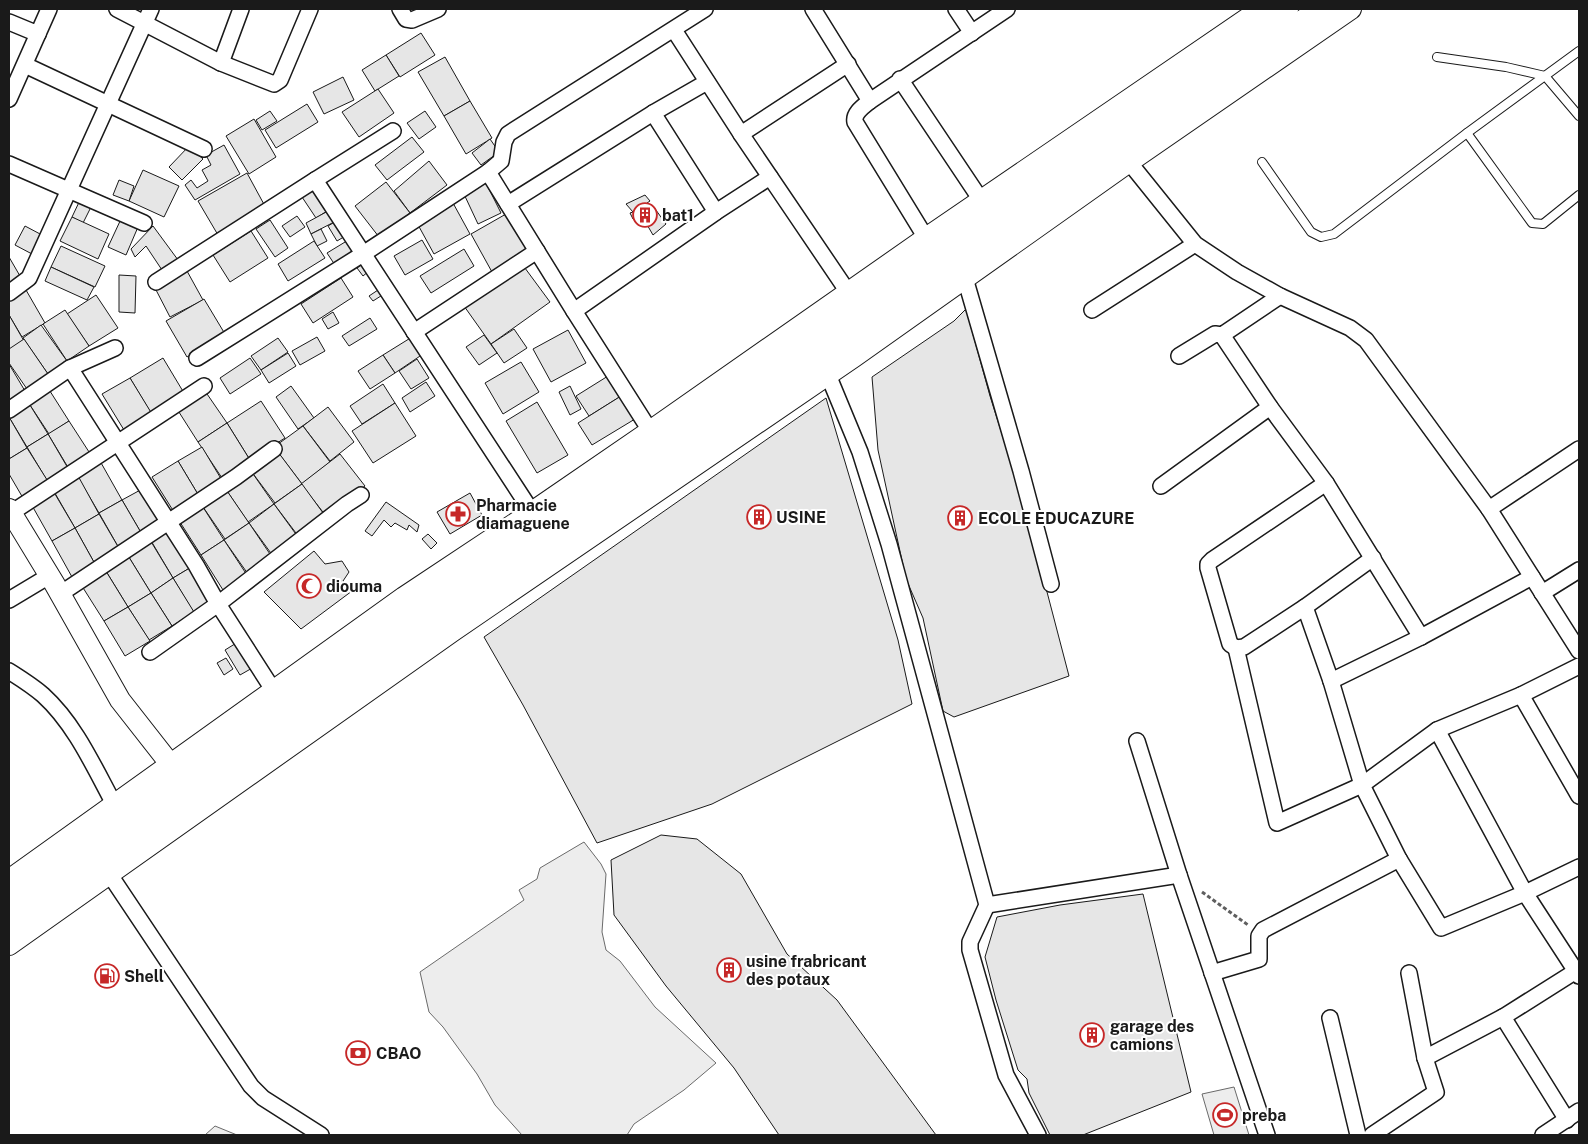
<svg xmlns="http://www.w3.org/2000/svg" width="1588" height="1144" viewBox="0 0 1588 1144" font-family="'Public Sans',sans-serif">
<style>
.green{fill:#ededed;stroke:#6a6a6a}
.building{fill:#e6e6e6;stroke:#1a1a1a}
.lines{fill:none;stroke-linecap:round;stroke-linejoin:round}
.service-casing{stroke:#1a1a1a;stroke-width:10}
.minor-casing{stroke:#1a1a1a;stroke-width:18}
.tertiary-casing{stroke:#1a1a1a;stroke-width:22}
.trunk-casing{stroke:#1a1a1a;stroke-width:29}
.path{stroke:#5f5f5f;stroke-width:3;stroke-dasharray:4 2.5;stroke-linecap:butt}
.service{stroke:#fff;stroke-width:8}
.minor{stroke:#fff;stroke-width:15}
.tertiary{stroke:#fff;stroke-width:20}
.trunk{stroke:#fff;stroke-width:26}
.labels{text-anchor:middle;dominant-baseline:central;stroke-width:4;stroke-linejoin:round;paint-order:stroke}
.poi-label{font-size:16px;font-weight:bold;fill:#1a1a1a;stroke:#fff;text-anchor:start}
</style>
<rect width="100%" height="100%" fill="#fff"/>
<g class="green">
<polygon points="584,842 601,864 606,874 602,932 606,950 620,961 655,1007 716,1063 684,1090 634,1124 627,1135 522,1135 495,1105 477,1074 443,1027 429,1012 420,972 524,900 519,890 537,879 540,868"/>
<polygon points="1234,1087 1249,1135 1214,1135 1202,1094"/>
<polygon points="215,1126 237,1135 205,1135"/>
</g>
<g class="building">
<polygon points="421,33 435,55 400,77 386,55"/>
<polygon points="386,55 399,76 375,91 362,70"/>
<polygon points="445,57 470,101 444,116 418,72"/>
<polygon points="343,77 354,100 324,114 313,92"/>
<polygon points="378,89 394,113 359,137 342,112"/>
<polygon points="470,101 492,138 466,154 444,116"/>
<polygon points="307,104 318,122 276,148 265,130"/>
<polygon points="270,111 277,121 262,130 256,120"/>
<polygon points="425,111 436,127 419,139 407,123"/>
<polygon points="254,119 276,157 249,174 226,136"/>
<polygon points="412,137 424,152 387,180 375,165"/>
<polygon points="490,139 499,152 481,165 472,153"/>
<polygon points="224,145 240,174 195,200 185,185 191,180 197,188 208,181 202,170 211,165 206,155"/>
<polygon points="189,146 203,159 182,180 169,167"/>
<polygon points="429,161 447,185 410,213 394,191"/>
<polygon points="143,170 179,186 164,217 129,201"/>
<polygon points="247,173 266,208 218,235 198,201"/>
<polygon points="119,180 134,186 129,201 113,195"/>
<polygon points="485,181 501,213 478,224 463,192"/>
<polygon points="386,182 410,213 379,237 355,206"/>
<polygon points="314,190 327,211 316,218 302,197"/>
<polygon points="645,195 650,201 647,203 649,207 653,206 666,224 653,235 642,216 633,219 630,213 633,212 626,204"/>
<polygon points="81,198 93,203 83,223 72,217"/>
<polygon points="453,203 470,234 434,254 417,223"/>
<polygon points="330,210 336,221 311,234 306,223"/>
<polygon points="506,214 528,252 492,272 471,234"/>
<polygon points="297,216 305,227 290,237 282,226"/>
<polygon points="72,217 109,234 98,259 60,241"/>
<polygon points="121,219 138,227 126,255 108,247"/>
<polygon points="270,220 288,248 275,257 256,229"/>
<polygon points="338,220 347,235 337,241 328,226"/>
<polygon points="25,226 42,235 32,254 15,245"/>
<polygon points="153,226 181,264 164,273 146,246 135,257 131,249"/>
<polygon points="321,229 327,241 317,246 311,234"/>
<polygon points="251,231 268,258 230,282 213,255"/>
<polygon points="350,239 357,251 335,265 327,253"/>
<polygon points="422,240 433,259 405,275 394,256"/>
<polygon points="314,241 325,258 288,281 278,264"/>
<polygon points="61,246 105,266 95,287 51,267"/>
<polygon points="464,249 474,266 431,293 420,276"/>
<polygon points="9,257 20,276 9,283"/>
<polygon points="363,263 369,271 363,276 357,268"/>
<polygon points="522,264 550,302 491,344 464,306"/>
<polygon points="51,267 94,287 87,300 45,281"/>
<polygon points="187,271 203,300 170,317 155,288"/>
<polygon points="119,275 136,276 135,313 119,312"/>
<polygon points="341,278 353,297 313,323 301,304"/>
<polygon points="381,288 384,294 373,301 369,296"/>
<polygon points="26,290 45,323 22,337 9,315 9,301"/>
<polygon points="96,295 118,328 89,346 67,314"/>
<polygon points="204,299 225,334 187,357 166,321"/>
<polygon points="966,309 990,396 1024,504 1069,676 954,717 943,711 923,618 906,579 878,450 872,377 954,321"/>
<polygon points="65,310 89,346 67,361 43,324"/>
<polygon points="333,312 339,323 328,329 322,319"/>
<polygon points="9,315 24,341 9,350"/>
<polygon points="370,318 377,329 349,346 342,336"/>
<polygon points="41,325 67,361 48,374 23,338"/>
<polygon points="514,329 527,348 504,363 491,344"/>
<polygon points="568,330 586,363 551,382 533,349"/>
<polygon points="484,335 497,353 479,365 466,347"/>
<polygon points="317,337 325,351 300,365 292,351"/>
<polygon points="412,337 423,354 395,373 383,355"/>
<polygon points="278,338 288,352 261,370 251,356"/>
<polygon points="24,339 48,374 27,389 9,363 9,349"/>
<polygon points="288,353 296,366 269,383 261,370"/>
<polygon points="383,355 395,373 370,389 358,371"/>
<polygon points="163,358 184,393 151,413 130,378"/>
<polygon points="250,358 261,374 230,394 220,378"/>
<polygon points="417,359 429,378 411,389 399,371"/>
<polygon points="521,362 539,392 503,414 485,383"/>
<polygon points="9,364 25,391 9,401"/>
<polygon points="608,376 621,396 589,416 576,396"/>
<polygon points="130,378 152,414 124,430 102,394"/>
<polygon points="426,382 435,396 410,412 402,398"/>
<polygon points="383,384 395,403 362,424 350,406"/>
<polygon points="291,386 314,418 298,429 276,397"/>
<polygon points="570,386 581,409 570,415 559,392"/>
<polygon points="48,388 69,421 49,434 28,402"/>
<polygon points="205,391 227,423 198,442 177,409"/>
<polygon points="621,396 635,419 592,445 578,423"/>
<polygon points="826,398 898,640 912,704 712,804 597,843 523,705 484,637"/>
<polygon points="261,401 285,438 250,460 227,423"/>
<polygon points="28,402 48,434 27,447 9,417 9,413"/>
<polygon points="537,402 568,455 537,473 506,421"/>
<polygon points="395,403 416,436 373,463 352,431"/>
<polygon points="328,407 354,442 330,461 303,426"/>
<polygon points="9,417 27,448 9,459"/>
<polygon points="69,421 91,455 69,469 48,434"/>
<polygon points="227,423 250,460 222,478 198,442"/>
<polygon points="303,426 330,462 302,484 274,447"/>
<polygon points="48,434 69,470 48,482 27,447"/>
<polygon points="202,447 223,482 199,496 178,461"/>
<polygon points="27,448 49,483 23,498 9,474 9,459"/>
<polygon points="278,452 302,484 275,503 251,471"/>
<polygon points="340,454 365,486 326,516 301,484"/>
<polygon points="100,461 122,500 99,513 76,474"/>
<polygon points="178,461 199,496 174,512 152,477"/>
<polygon points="251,471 274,504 248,522 225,488"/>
<polygon points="77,474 99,514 75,528 52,488"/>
<polygon points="302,484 326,517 299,537 274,504"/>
<polygon points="144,488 164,523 143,536 122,500"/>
<polygon points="225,488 249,523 225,539 201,504"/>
<polygon points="52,489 75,528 52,541 30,502"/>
<polygon points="470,493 482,515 450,534 437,512"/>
<polygon points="122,500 143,536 120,550 99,513"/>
<polygon points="386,502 419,525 417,532 409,525 407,530 395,523 391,527 384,520 372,536 365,531"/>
<polygon points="201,504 224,540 201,555 178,519"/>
<polygon points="274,504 298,537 273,556 249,523"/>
<polygon points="99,514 120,550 95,564 75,528"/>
<polygon points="249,523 272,557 248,574 224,540"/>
<polygon points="170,527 193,566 173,578 150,539"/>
<polygon points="75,528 95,564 72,577 52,541"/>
<polygon points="428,534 437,543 431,549 422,539"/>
<polygon points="150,540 173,578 151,593 127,554"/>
<polygon points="224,540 247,575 223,590 201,555"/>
<polygon points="314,551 325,564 342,561 349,572 343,581 352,591 301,629 264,592"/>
<polygon points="127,554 151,593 128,607 104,568"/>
<polygon points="193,566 214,601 194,613 173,578"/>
<polygon points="104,568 128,607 104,621 80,583"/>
<polygon points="173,578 194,612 172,626 151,593"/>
<polygon points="151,593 172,626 149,640 128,607"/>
<polygon points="128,607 150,641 125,656 104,621"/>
<polygon points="238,642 254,667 240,675 225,650"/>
<polygon points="226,658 233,669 224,675 217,663"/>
<polygon points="661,835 697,839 741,874 787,954 837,1000 936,1135 779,1135 734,1068 666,986 614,915 611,860"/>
<polygon points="1143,894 1191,1092 1083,1135 1050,1135 1029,1093 1027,1079 1018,1070 996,1000 985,957 997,917 1060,905"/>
</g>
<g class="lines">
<g class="service-casing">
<g id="service">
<polyline points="1437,57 1506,67 1545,76 1579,116"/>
<polyline points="1467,133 1532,223 1543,224 1579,195"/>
<polyline points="1262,162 1311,232 1321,237 1334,234 1467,133 1579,51"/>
</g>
</g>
<g class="minor-casing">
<g id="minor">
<polyline points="117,9 221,63 274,84 280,80 310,9"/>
<polyline points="400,9 406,19 412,20 438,9"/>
<polyline points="813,9 870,101"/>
<polyline points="956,9 972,33"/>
<polyline points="9,22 38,34"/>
<polyline points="674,30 741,134 848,292"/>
<polyline points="221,63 241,9"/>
<polyline points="25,65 204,149"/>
<polyline points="900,79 981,200"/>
<polyline points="9,99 49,9"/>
<polyline points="653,113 716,212"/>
<polyline points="741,134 848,64"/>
<polyline points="1129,162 1195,244 1237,272 1280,296 1350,328 1366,340 1489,509 1579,651"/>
<polyline points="9,164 144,223"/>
<polyline points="488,172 574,311 656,440"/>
<polyline points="315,180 393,131"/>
<polyline points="508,204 653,113 707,82"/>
<path d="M926,238L855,122C853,113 864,106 870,101L1007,9"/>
<polyline points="965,278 1021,471 1051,584"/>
<polyline points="156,282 315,180 532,512"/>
<polyline points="9,293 29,278 151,9"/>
<polyline points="1092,310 1195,244"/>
<polyline points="574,311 716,212 770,177"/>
<polyline points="414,332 537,251"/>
<polyline points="1222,335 1270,407 1326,483 1421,637"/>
<polyline points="1179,356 1215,334 1222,335 1280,296"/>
<polyline points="197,358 363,254 488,172 501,161 504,142 508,134 705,9"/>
<polyline points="824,365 860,452 889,544 987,905 970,942 970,950 1006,1075 1038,1135"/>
<polyline points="70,368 115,348"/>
<polyline points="9,410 70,368 196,565 218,604 279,699"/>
<polyline points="1326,483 1212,560 1208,564 1208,568 1230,644 1236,648 1244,647 1305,607 1373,558"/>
<polyline points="1161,486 1270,407"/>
<polyline points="1489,509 1579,449"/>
<polyline points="11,513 204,386"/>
<polyline points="1542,593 1579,570"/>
<polyline points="60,594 236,477 274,449"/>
<polyline points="9,600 49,576"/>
<polyline points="1305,607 1331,681 1362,785 1399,859 1441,928 1525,893 1579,867"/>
<polyline points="1236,648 1277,823 1362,785 1437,730 1521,695 1579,666"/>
<polyline points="150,652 218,604 347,504 361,495"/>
<path d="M9,671C20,678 33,686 43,695C75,724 94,767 114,804"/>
<polyline points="1331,681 1421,637 1532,577"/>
<polyline points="1521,695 1579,796"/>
<polyline points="1437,730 1525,893 1579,976"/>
<polyline points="1137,741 1179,875"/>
<polyline points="104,866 251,1086 263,1098 321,1135"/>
<polyline points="987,905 1179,875 1267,1135"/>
<polyline points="1212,973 1259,959 1259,936 1263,930 1399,859"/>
<polyline points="1503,1017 1567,1120"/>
<polyline points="1330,1018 1358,1135"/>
<polyline points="1425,1058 1503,1017 1576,971"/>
<polyline points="1372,1135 1436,1092 1425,1058 1409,973"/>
<polyline points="1543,1135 1579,1111"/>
</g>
</g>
<g class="tertiary-casing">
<g id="tertiary">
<polyline points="9,509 54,583 120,700 178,774"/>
<polyline points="9,880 404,597 532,512 650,431 926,238 1261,9"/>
<polyline points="9,945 453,631 854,357 1129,162 1351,9"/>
</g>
</g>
<g class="trunk-casing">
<g id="trunk">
<polyline points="9,898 178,775 964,234 1285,9"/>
<polyline points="9,925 444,618 1324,9"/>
</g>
</g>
<polyline class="path" points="1202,892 1248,925"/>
<use href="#service" class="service"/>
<use href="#minor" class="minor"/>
<use href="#tertiary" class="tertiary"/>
<use href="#trunk" class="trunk"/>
</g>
<defs>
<g id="building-ring" transform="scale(1.25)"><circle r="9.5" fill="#fff" stroke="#c62828" stroke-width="1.5"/><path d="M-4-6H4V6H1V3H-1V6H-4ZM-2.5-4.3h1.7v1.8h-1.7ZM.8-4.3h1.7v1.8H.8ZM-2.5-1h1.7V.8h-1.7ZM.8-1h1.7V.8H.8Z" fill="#c62828"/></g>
<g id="pharmacy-ring" transform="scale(1.25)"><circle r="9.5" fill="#fff" stroke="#c62828" stroke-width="1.5"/><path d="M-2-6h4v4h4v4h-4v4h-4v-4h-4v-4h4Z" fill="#c62828"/></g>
<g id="mosque-ring" transform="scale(1.25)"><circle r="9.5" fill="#fff" stroke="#c62828" stroke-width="1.5"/><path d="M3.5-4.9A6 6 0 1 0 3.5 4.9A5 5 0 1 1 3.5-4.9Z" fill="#c62828"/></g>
<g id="fuel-ring" transform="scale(1.25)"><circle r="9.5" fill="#fff" stroke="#c62828" stroke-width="1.5"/><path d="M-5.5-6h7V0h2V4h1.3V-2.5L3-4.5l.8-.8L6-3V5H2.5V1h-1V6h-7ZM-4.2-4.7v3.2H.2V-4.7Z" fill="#c62828"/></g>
<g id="bank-ring" transform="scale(1.25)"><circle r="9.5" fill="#fff" stroke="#c62828" stroke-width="1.5"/><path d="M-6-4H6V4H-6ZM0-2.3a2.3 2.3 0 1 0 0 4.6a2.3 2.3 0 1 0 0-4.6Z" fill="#c62828"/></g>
<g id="stadium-ring" transform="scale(1.25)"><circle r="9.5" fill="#fff" stroke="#c62828" stroke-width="1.5"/><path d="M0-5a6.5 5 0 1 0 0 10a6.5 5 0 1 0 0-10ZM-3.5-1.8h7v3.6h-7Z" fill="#c62828"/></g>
</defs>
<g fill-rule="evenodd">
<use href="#building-ring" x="645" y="215"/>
<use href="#pharmacy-ring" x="458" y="514"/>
<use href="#building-ring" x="759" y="517"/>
<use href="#building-ring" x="960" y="518"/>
<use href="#mosque-ring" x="309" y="586"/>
<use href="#building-ring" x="729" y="970"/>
<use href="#fuel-ring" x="107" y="976"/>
<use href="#building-ring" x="1092" y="1035"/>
<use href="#bank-ring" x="358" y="1053"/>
<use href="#stadium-ring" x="1225" y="1115"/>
</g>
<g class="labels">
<g class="poi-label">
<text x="662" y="215">bat1</text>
<text x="476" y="505">Pharmacie<tspan x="476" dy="18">diamaguene</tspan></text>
<text x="776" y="517">USINE</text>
<text x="978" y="518">ECOLE EDUCAZURE</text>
<text x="326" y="586">diouma</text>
<text x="746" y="961">usine frabricant<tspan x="746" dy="18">des potaux</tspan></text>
<text x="124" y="976">Shell</text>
<text x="1110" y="1026">garage des<tspan x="1110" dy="18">camions</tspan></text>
<text x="376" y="1053">CBAO</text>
<text x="1242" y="1115">preba</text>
</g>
</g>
<rect width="1588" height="1144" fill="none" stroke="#1a1a1a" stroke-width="20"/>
</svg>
